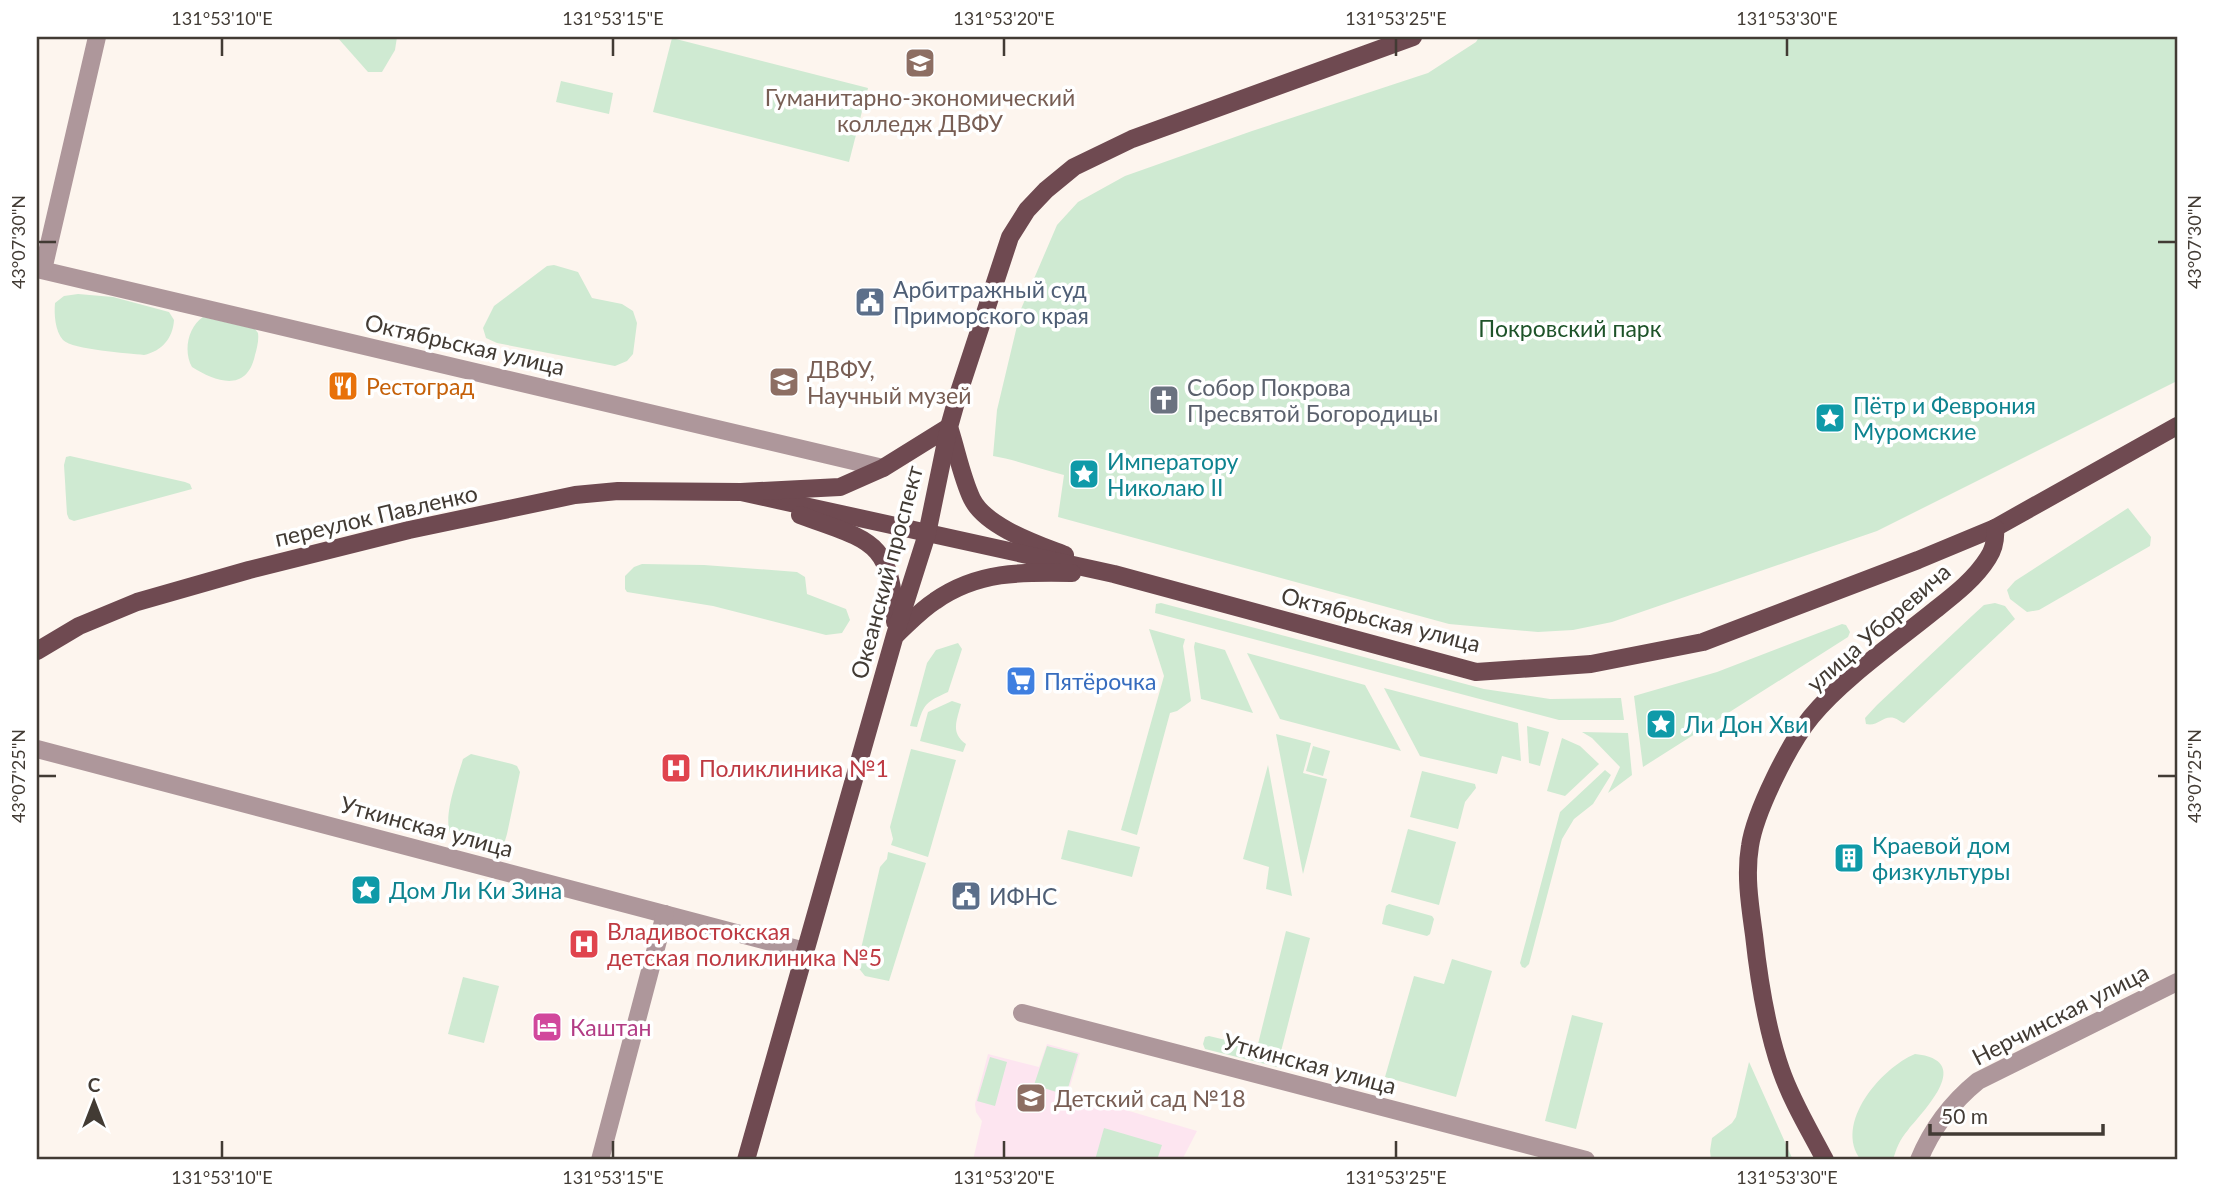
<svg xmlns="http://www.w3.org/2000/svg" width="2214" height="1197" viewBox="0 0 2214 1197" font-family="Lato,sans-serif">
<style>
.education{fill:#fde5f0}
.green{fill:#cfead2}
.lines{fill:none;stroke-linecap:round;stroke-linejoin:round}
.minor{stroke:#ae979b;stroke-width:18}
.major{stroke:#6f4a51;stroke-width:18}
.ticks{fill:none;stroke:#423b34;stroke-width:2.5}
.labels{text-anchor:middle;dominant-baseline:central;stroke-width:7;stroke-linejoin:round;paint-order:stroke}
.education-label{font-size:23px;fill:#785e54;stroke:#fff;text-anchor:start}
.service-label{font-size:23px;fill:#4e5e75;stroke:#fff;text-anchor:start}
.park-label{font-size:23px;fill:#1e5329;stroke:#fff}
.street-label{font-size:23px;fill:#423b34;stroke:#fff}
.food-label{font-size:23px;fill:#c56008;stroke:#fff;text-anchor:start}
.worship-label{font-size:23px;fill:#5b616d;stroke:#fff;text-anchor:start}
.culture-label{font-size:23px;fill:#0d838f;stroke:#fff;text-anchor:start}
.shop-label{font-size:23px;fill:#366cbe;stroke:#fff;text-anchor:start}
.health-label{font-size:23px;fill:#be3a42;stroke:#fff;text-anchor:start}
.hotel-label{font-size:23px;fill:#b23c85;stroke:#fff;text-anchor:start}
.neatline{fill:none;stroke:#423b34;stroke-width:2.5}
.ticks-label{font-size:18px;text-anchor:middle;fill:#423b34}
</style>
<rect width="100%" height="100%" fill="#fdf5ee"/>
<polygon class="education" points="1047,1044 1080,1053 1068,1093 1197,1131 1182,1160 973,1160 982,1121 976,1112 975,1104 988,1054 1039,1067"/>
<g class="green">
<polygon points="337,37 397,37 395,50 382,72 368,72"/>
<path d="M1479,37H2177V381L1877,531L1612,622L1573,630L1538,632L1449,624L1058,517L1064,475C1040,469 1017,460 993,456L997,410L1021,309L1057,225L1078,202L1125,176L1252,131L1428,73L1476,42Z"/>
<polygon points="672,38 868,88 849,162 653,112"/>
<polygon points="561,81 613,93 609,114 556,102"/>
<polygon points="554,265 578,272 592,298 622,304 633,311 637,323 633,354 627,361 615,366 497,343 486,338 483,328 494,306 547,266"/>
<path d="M78,294L113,297L169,312L174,320C173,338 162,351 144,355C128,353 73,350 63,340C55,331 54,314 55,303L64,296Z"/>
<path d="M203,317L255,329L258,333C259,340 257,348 255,355C247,393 216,382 192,367C183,351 188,327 203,317Z"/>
<polygon points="70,456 185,482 190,484 192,489 74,521 69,519 67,514 64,465 66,457"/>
<polygon points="2128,508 2151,537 2150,546 2039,610 2027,612 2010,599 2007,590 2015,581"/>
<polygon points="642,564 704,565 797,572 805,577 807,594 846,609 850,620 842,633 826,635 713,606 627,592 625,589 625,576 634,567"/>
<polygon points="1161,603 1484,689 1550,699 1621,698 1624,720 1559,720 1155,613 1156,604"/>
<path d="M1995,603L2005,606L2015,619L1904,723C1900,722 1898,719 1894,718C1883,715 1878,727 1866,724L1865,718L1877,705L1973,615L1984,605Z"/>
<polygon points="1842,624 1846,625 1850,632 1848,637 1643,767 1634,696 1717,672"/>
<polygon points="1149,629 1185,639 1183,646 1191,701 1177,711 1170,713 1137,835 1121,830 1164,676"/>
<polygon points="1195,642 1225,650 1253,713 1201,699 1194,647"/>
<path d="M958,643L962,649L948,692C926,702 924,703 917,727L910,726L927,663L936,650Z"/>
<polygon points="1247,653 1365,685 1401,751 1280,719"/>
<polygon points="1384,688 1518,723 1521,761 1502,756 1497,774 1420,756"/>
<path d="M952,701L961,704C957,720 950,733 966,744L963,752L920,741L928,712Z"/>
<polygon points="1527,726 1549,732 1540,766 1529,763"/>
<polygon points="1582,732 1628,733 1632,775 1608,793 1620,767 1592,738"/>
<polygon points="1276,734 1311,743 1303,773 1327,779 1303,874"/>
<polygon points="1562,738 1580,746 1599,764 1565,796 1547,791"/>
<polygon points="1313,746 1330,751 1323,776 1306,771"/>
<polygon points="911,749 956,760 928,857 891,845 893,839 890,827"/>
<path d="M471,754L512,764L517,766L520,772L507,834L504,844L499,850C486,848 465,848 455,840C438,827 458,777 463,759Z"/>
<polygon points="1268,765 1292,896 1266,889 1269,867 1243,859"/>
<polygon points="1605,770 1611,775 1593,804 1574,819 1562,839 1529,964 1525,968 1522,967 1520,963 1560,812"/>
<polygon points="1422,771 1475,784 1476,788 1465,802 1458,829 1410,817"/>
<polygon points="1408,829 1456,842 1439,905 1391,892"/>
<polygon points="1068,830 1140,847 1132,877 1061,859"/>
<polygon points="888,852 926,863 889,981 865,976 857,966 880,867 887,859"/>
<polygon points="1389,904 1432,916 1434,919 1430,934 1427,936 1382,924 1386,906"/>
<polygon points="1286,931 1310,938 1277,1067 1205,1049 1203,1044 1205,1037 1209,1036 1255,1047 1258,1044"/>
<polygon points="1452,959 1492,971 1456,1097 1385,1077 1414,976 1444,984"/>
<polygon points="463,977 499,986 484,1043 448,1034"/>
<polygon points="1572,1015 1603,1023 1576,1129 1545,1121"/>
<polygon points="1047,1046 1078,1054 1066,1095 1034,1085"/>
<path d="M1915,1054C1974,1060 1926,1108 1908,1130C1900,1139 1896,1149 1893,1160H1861C1833,1124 1881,1068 1915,1054Z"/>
<polygon points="990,1057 1007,1062 995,1106 977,1101"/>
<polygon points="1749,1062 1750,1064 1793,1160 1711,1160 1710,1151 1712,1138 1732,1123 1736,1117"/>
<polygon points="1104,1128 1162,1145 1157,1160 1095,1160"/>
</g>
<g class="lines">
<g class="minor">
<polyline points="37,269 883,468"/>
<polyline points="43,270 97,37"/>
<polyline points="37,749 805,951"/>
<polyline points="1022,1013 1586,1160"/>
<polyline points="600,1160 665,914"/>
<path d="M1919,1160C1932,1128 1951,1103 1978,1081L2177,982"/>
</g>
<g class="major">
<path d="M950,430C957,452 962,478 972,499C986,527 1037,544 1065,555"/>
<polyline points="741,492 1114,574 1476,672 1591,664 1703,642 1918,560 1995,528 2177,426"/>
<path d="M800,515C870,541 892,539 895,622"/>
<path d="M897,634C909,623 921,610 935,601C978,571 1021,572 1072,573"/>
<polyline points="37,651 79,626 137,602 249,570 409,530 575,495 618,491 741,492 840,487 883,468 949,427"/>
<polyline points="746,1160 895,635 927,534 949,427 958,395 1010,237 1027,210 1046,190 1074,167 1132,139 1413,37"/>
<path d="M1825,1160C1810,1131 1792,1102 1781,1070C1766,1027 1759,981 1754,935C1750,906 1745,875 1750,846C1755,812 1789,744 1811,717C1842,679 1897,641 1935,610C1954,595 1975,579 1988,558C1994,549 1996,539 1995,528"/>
</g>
</g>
<path class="ticks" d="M222,38V56M613,38V56M1004,38V56M1396,38V56M1787,38V56M38,242H56M2158,242H2176M38,776H56M2158,776H2176M222,1141V1158M613,1141V1158M1004,1141V1158M1396,1141V1158M1787,1141V1158"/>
<defs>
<g id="university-square" transform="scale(1.575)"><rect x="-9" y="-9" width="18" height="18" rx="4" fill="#8d6e63" stroke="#fff"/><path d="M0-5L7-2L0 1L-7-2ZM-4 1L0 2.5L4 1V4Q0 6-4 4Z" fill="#fff"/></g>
<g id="civic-square" transform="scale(1.575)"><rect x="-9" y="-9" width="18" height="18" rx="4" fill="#5c6f8a" stroke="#fff"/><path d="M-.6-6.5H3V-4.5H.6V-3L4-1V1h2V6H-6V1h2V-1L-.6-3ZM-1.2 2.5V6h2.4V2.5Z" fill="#fff"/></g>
<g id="restaurant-square" transform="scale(1.575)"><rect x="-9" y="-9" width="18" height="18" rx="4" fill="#e8710a" stroke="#fff"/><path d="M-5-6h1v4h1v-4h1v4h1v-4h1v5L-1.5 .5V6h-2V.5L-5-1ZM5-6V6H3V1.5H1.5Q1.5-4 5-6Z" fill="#fff"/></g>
<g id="church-square" transform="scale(1.575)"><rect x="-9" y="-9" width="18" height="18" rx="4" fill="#6b7280" stroke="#fff"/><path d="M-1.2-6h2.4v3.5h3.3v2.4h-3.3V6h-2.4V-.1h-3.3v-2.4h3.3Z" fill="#fff"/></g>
<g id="sight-square" transform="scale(1.575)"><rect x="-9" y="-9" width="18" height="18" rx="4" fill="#0f9aa8" stroke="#fff"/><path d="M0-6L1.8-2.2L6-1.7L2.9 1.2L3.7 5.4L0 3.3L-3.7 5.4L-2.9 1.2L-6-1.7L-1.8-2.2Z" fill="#fff"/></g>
<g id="supermarket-square" transform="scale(1.575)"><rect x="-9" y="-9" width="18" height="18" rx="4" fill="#3f7fe0" stroke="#fff"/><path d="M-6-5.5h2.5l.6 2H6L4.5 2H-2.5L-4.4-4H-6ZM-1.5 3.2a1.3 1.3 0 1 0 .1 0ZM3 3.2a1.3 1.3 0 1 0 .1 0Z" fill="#fff"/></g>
<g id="hospital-square" transform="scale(1.575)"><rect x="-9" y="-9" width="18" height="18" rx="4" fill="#e0444e" stroke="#fff"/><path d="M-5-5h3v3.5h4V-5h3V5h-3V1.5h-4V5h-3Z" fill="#fff"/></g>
<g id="building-square" transform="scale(1.575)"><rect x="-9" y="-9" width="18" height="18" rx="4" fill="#0f9aa8" stroke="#fff"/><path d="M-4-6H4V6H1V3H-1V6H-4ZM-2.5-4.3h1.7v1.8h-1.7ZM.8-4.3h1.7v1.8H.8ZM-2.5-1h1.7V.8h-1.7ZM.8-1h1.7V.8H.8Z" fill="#fff"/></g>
<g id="hotel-square" transform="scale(1.575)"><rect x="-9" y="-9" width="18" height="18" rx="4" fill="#d1479c" stroke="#fff"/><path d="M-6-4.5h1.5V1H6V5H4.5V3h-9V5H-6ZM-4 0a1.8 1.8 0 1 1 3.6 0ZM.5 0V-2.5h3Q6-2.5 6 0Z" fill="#fff"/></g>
<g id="school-square" transform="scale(1.575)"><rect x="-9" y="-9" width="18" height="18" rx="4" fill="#8d6e63" stroke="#fff"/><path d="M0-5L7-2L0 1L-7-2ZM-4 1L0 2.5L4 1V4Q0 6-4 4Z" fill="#fff"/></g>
</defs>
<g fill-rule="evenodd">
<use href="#university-square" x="920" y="63"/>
<use href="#civic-square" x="870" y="302"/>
<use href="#university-square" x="784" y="382"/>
<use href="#restaurant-square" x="343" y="386"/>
<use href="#church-square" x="1164" y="400"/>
<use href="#sight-square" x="1830" y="418"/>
<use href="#sight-square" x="1084" y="474"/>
<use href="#supermarket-square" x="1021" y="681"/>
<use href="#sight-square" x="1661" y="724"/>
<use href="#hospital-square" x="676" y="768"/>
<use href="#building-square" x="1849" y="858"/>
<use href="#sight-square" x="366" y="890"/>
<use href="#civic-square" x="966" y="896"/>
<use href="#hospital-square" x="584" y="944"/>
<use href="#hotel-square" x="547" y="1027"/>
<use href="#school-square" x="1031" y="1098"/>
</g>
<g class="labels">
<g class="education-label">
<text x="920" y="97" text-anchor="middle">Гуманитарно-экономический<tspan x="920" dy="26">колледж ДВФУ</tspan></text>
<text x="807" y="369">ДВФУ,<tspan x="807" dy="26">Научный музей</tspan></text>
<text x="1054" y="1098">Детский сад №18</text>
</g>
<g class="service-label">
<text x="893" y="289">Арбитражный суд<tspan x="893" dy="26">Приморского края</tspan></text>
<text x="989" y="896">ИФНС</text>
</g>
<g class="park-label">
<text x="1570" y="328">Покровский парк</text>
</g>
<g class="street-label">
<text transform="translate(465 344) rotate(13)">Октябрьская улица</text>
<text transform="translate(376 515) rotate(-13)">переулок Павленко</text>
<text transform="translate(886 572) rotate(-75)">Океанский проспект</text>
<text transform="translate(1381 619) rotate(14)">Октябрьская улица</text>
<text transform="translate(1878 627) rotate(-41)">улица Уборевича</text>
<text transform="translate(427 826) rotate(15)">Уткинская улица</text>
<text transform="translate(2060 1014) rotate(-27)">Нерчинская улица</text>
<text transform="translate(1310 1063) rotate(15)">Уткинская улица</text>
</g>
<g class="food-label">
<text x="366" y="386">Рестоград</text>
</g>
<g class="worship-label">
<text x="1187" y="387">Собор Покрова<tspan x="1187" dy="26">Пресвятой Богородицы</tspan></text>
</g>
<g class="culture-label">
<text x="1853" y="405">Пётр и Феврония<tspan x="1853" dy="26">Муромские</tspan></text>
<text x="1107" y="461">Императору<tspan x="1107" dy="26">Николаю II</tspan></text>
<text x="1684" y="724">Ли Дон Хви</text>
<text x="1872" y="845">Краевой дом<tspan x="1872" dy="26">физкультуры</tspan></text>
<text x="389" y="890">Дом Ли Ки Зина</text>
</g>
<g class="shop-label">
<text x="1044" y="681">Пятёрочка</text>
</g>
<g class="health-label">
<text x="699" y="768">Поликлиника №1</text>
<text x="607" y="931">Владивостокская<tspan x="607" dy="26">детская поликлиника №5</tspan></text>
</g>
<g class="hotel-label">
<text x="570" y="1027">Каштан</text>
</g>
</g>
<rect width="2214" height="1197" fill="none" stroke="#ffffff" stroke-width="77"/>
<g transform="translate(94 1102)" stroke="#ffffff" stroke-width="5" paint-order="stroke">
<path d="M0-5L12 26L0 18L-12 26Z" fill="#423b34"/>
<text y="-10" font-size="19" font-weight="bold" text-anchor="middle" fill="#423b34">С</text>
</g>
<path d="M1930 1124v10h173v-10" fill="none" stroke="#423b34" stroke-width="3.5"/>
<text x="1941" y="1124" font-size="21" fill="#423b34" stroke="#ffffff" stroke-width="5" paint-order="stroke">50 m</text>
<rect x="38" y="38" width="2138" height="1120" class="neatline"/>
<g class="ticks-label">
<text x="222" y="25">131°53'10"E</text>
<text x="613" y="25">131°53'15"E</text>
<text x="1004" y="25">131°53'20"E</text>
<text x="1396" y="25">131°53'25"E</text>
<text x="1787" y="25">131°53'30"E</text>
<text transform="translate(19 242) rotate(-90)" y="6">43°07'30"N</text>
<text transform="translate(2195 242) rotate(-90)" y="6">43°07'30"N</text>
<text transform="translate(19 776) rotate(-90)" y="6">43°07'25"N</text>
<text transform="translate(2195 776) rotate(-90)" y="6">43°07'25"N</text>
<text x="222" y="1184">131°53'10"E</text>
<text x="613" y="1184">131°53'15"E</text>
<text x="1004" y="1184">131°53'20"E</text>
<text x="1396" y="1184">131°53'25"E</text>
<text x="1787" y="1184">131°53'30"E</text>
</g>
</svg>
